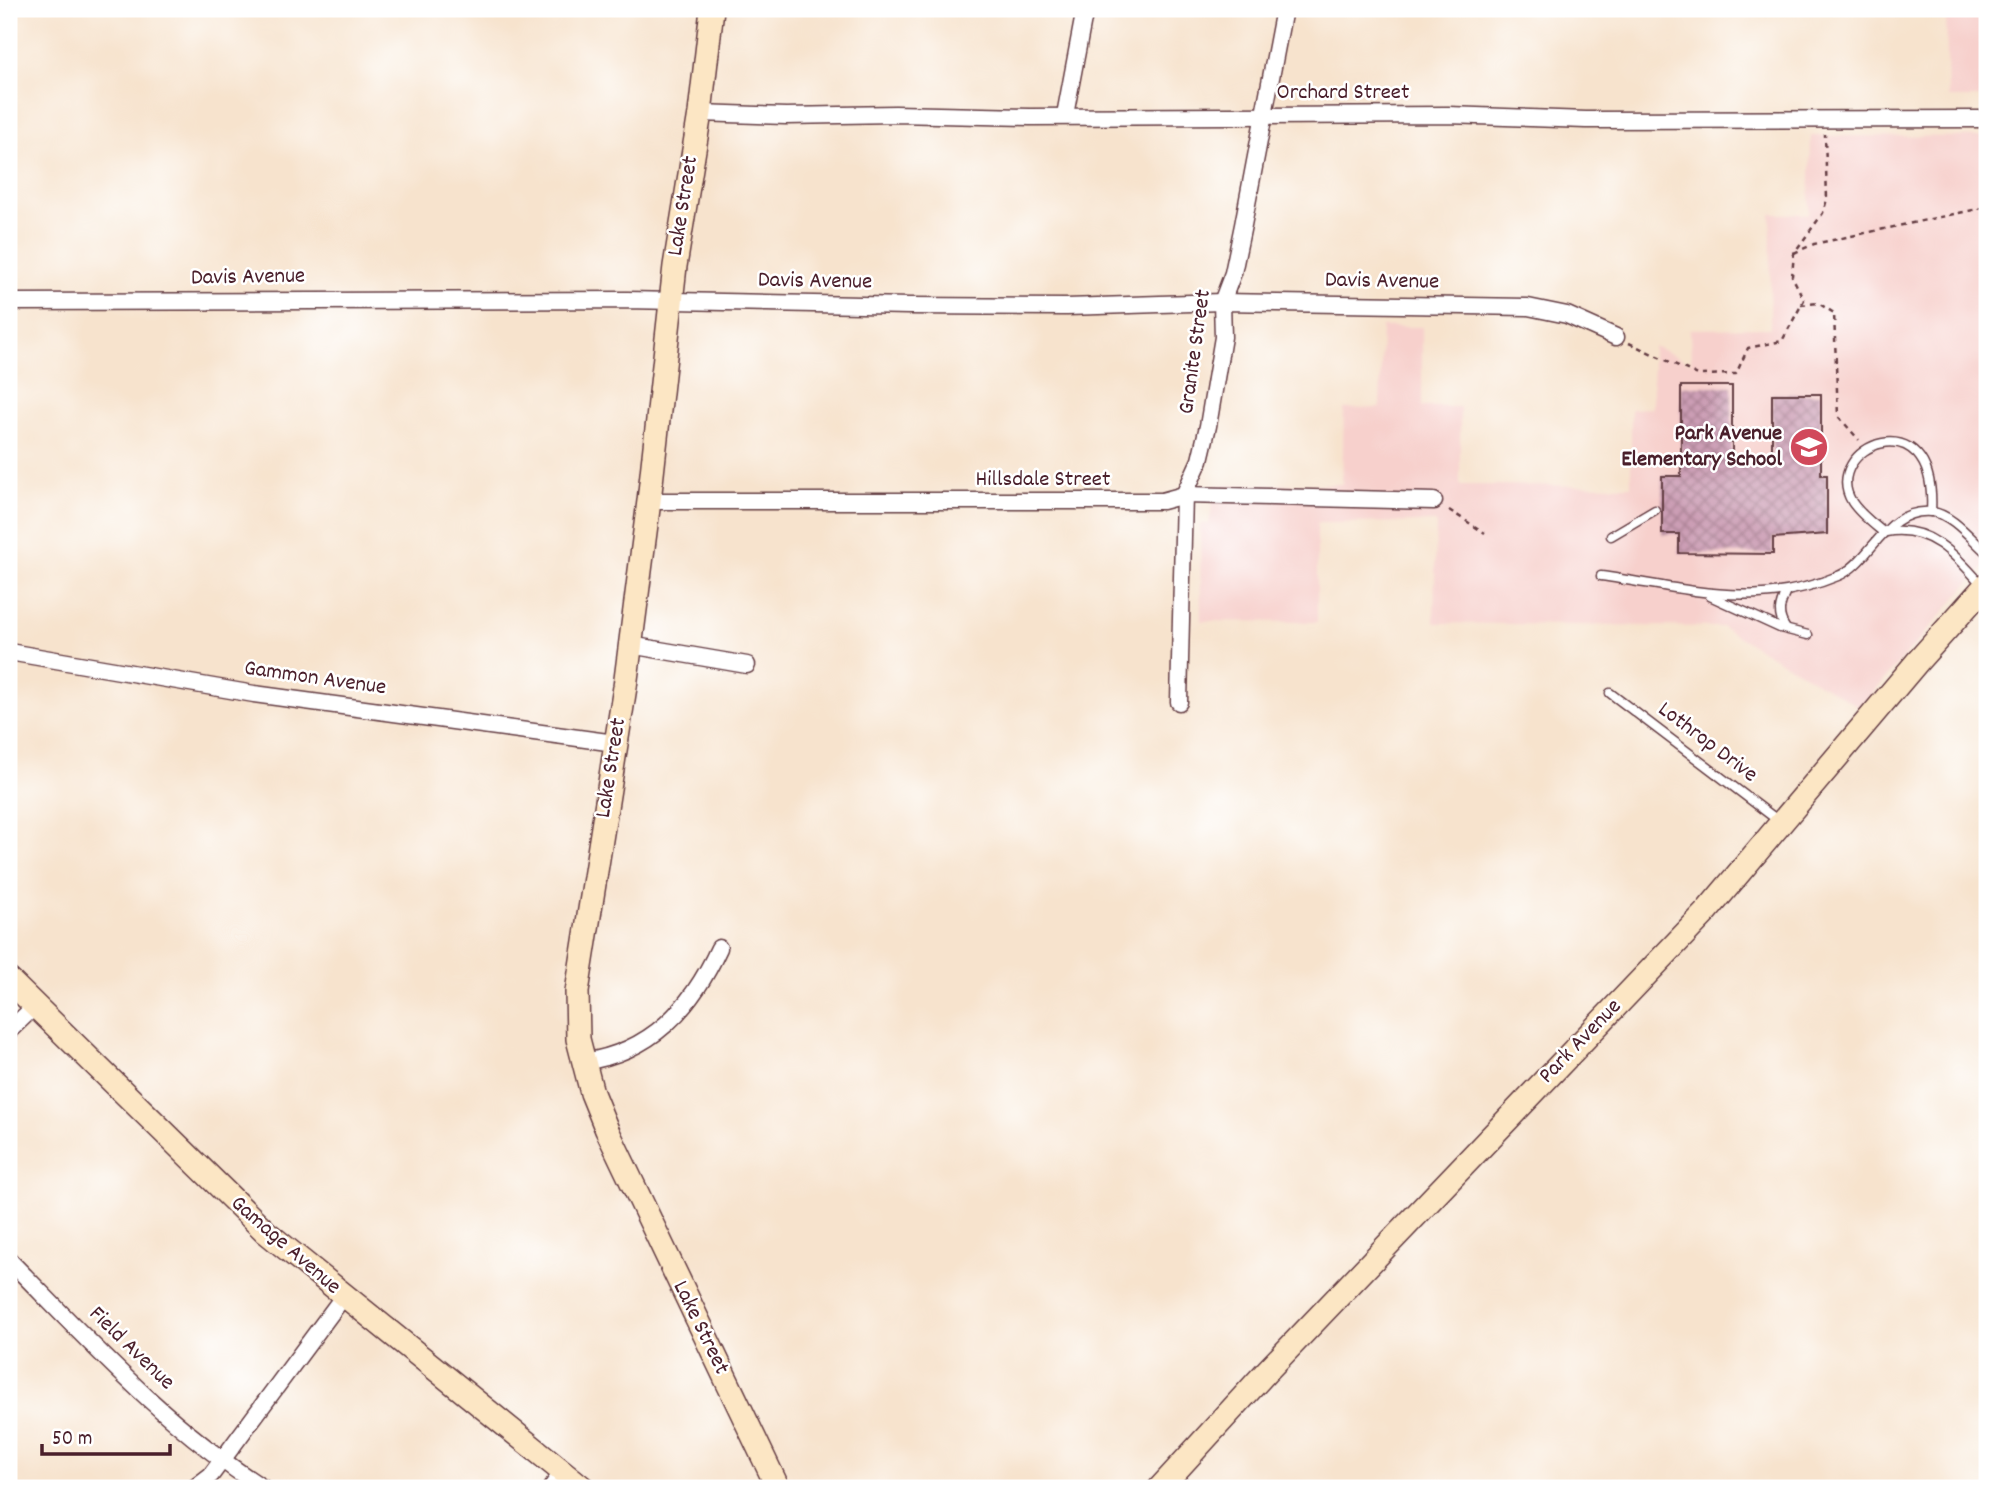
<svg xmlns="http://www.w3.org/2000/svg" width="1996" height="1497" viewBox="0 0 1996 1497" font-family="Dekko,sans-serif">
<style>
.built{fill:#f7d0cc}
.building{fill:url(#building-cross-hatch)}
.lines{fill:none;stroke-linecap:round;stroke-linejoin:round}
.lane-casing{stroke:#643c43;stroke-width:11}
.street-casing{stroke:#643c43;stroke-width:19}
.secondary-casing{stroke:#643c43;stroke-width:26}
.path{stroke:#643c43;stroke-width:2.5;stroke-dasharray:5 5;stroke-linecap:butt}
.lane{stroke:#fff;stroke-width:8}
.street{stroke:#fff;stroke-width:16}
.secondary{stroke:#fce6c4;stroke-width:23}
.labels{text-anchor:middle;dominant-baseline:central;stroke-width:5;stroke-linejoin:round;paint-order:stroke}
.street-label{font-size:23px;fill:#4a1f2b;stroke:#fff}
.poi-label{font-size:23px;font-weight:bold;fill:#4a1f2b;stroke:#fff;text-anchor:end}
</style>
<defs>
<pattern id="building-cross-hatch" width="8" height="8" patternUnits="userSpaceOnUse" patternTransform="scale(1.75)"><rect width="8" height="8" fill="#cc9eb5"/><path d="M0 0l8 8M0 8l8-8" fill="none" stroke="#a88093"/></pattern>
</defs>
<rect width="100%" height="100%" fill="#fff"/>
<filter id="ink" filterUnits="userSpaceOnUse"><feTurbulence type="fractalNoise" baseFrequency=".0143" numOctaves="2"/><feDisplacementMap in="SourceGraphic" scale="14" xChannelSelector="R" yChannelSelector="G"/><feConvolveMatrix kernelMatrix="1 2 1 2 8 2 1 2 1" color-interpolation-filters="sRGB"/></filter>
<filter id="wash" filterUnits="userSpaceOnUse"><feTurbulence type="fractalNoise" baseFrequency=".00686" numOctaves="4" result="noise"/><feDisplacementMap in="SourceGraphic" scale="28" xChannelSelector="R" yChannelSelector="G"/><feGaussianBlur stdDeviation="1.57" result="paint"/><feColorMatrix in="noise" values="0 0 0 0 0 0 0 0 0 0 0 0 0 0 0 0 0 1.4 0 .05"/><feComposite in="paint" operator="in"/></filter>
<g filter="url(#wash)">
<rect width="100%" height="100%" fill="#f7e3cd"/>
<g class="built">
<polygon points="1946,16 1987,16 1987,98 1948,98"/>
<polygon points="1811,136 1987,137 1987,563 1860,707 1722,627 1434,623 1436,522 1317,523 1317,622 1201,621 1200,524 1209,524 1216,485 1342,484 1344,409 1380,408 1382,327 1422,327 1422,407 1460,407 1460,485 1631,486 1631,409 1653,408 1653,346 1691,363 1690,329 1770,328 1771,214 1809,214"/>
</g>
<g id="blocks">
<polygon class="building" points="1681,386 1732,386 1732,459 1772,459 1772,394 1821,394 1821,475 1827,475 1827,534 1773,538 1773,554 1679,553 1679,534 1662,534 1662,476 1681,476"/>
</g>
</g>
<g filter="url(#ink)">
<use href="#blocks" fill-opacity="0" stroke="#643c43" stroke-width="2"/>
<g class="lines">
<g class="lane-casing">
<g id="lane">
<path d="M1883,532C1872,523 1860,514 1852,502C1819,448 1938,396 1931,512"/>
<path d="M1886,532C1928,524 1956,555 1982,585"/>
<polyline points="1611,536 1655,510"/>
<path d="M1601,576C1686,588 1754,611 1838,576C1871,563 1885,507 1932,512C1952,514 1972,540 1987,553"/>
<path d="M1786,592C1779,606 1777,615 1786,629"/>
<polyline points="1710,596 1780,628 1808,635"/>
<polyline points="1610,693 1780,822"/>
</g>
</g>
<g class="street-casing">
<g id="street">
<polyline points="700,113 786,116 895,114 1030,117 1448,115 1586,120 1987,119"/>
<polyline points="1065,115 1085,9"/>
<polyline points="9,302 627,300 909,306 1067,307 1222,302 1528,307 1567,315 1616,337"/>
<polyline points="649,501 1162,501 1184,495 1434,501"/>
<polyline points="630,645 747,665"/>
<polyline points="9,652 254,694 615,743"/>
<polyline points="1179,702 1184,495 1200,460 1208,426 1223,337 1222,302 1233,273 1243,225 1284,9"/>
<polyline points="9,1031 35,1006"/>
<path d="M583,1062C651,1052 691,1009 719,948"/>
<path d="M9,1260C89,1341 167,1427 263,1488"/>
<polyline points="194,1488 211,1475 343,1297"/>
<polyline points="551,1488 563,1472"/>
</g>
</g>
<g class="secondary-casing">
<g id="secondary">
<polyline points="712,9 700,113 675,266 649,501 625,687 577,992 578,1039 592,1093 607,1130 778,1488"/>
<polyline points="9,980 266,1232 583,1488"/>
<polyline points="1160,1488 1268,1370 1706,912 1918,661 1987,584"/>
</g>
</g>
<g class="path">
<polyline points="1794,253 1814,244 1987,207"/>
<polyline points="1801,305 1818,303 1834,313 1838,416 1859,440"/>
<polyline points="1629,343 1698,375 1736,374 1748,348 1782,341 1804,300 1792,276 1794,253 1823,213 1827,199 1825,134"/>
<polyline points="1449,510 1485,533"/>
</g>
<use href="#lane" class="lane"/>
<use href="#street" class="street"/>
<use href="#secondary" class="secondary"/>
</g>
</g>
<defs>
<g id="school-disc" transform="scale(2.0125)"><circle r="9.5" fill="#d1495b" stroke="#fff"/><path d="M0-5L7-2L0 1L-7-2ZM-4 1L0 2.5L4 1V4Q0 6-4 4Z" fill="#fff"/></g>
</defs>
<g fill-rule="evenodd">
<use href="#school-disc" x="1809" y="447"/>
</g>
<g class="labels">
<g class="street-label">
<text x="1343" y="93">Orchard Street</text>
<text transform="translate(684 206) rotate(-81)">Lake Street</text>
<text transform="translate(248 278) rotate(-1)">Davis Avenue</text>
<text transform="translate(815 282) rotate(1)">Davis Avenue</text>
<text transform="translate(1382 282) rotate(1)">Davis Avenue</text>
<text transform="translate(1196 352) rotate(-82)">Granite Street</text>
<text x="1043" y="480">Hillsdale Street</text>
<text transform="translate(315 679) rotate(8)">Gammon Avenue</text>
<text transform="translate(1707 743) rotate(37)">Lothrop Drive</text>
<text transform="translate(612 768) rotate(-81)">Lake Street</text>
<text transform="translate(1581 1042) rotate(-46)">Park Avenue</text>
<text transform="translate(285 1246) rotate(41)">Gamage Avenue</text>
<text transform="translate(700 1328) rotate(64)">Lake Street</text>
<text transform="translate(131 1349) rotate(44)">Field Avenue</text>
</g>
<g class="poi-label">
<text x="1782" y="434">Park Avenue<tspan x="1782" dy="26">Elementary School</tspan></text>
</g>
</g>
<rect width="1996" height="1497" fill="none" stroke="#fff" stroke-width="35"/>
<path d="M42 1444v10h128v-10" fill="none" stroke="#4a1f2b" stroke-width="3.5"/>
<text x="52" y="1444" font-size="21" fill="#4a1f2b" stroke="#ffffff" stroke-width="5" paint-order="stroke">50 m</text>
</svg>
